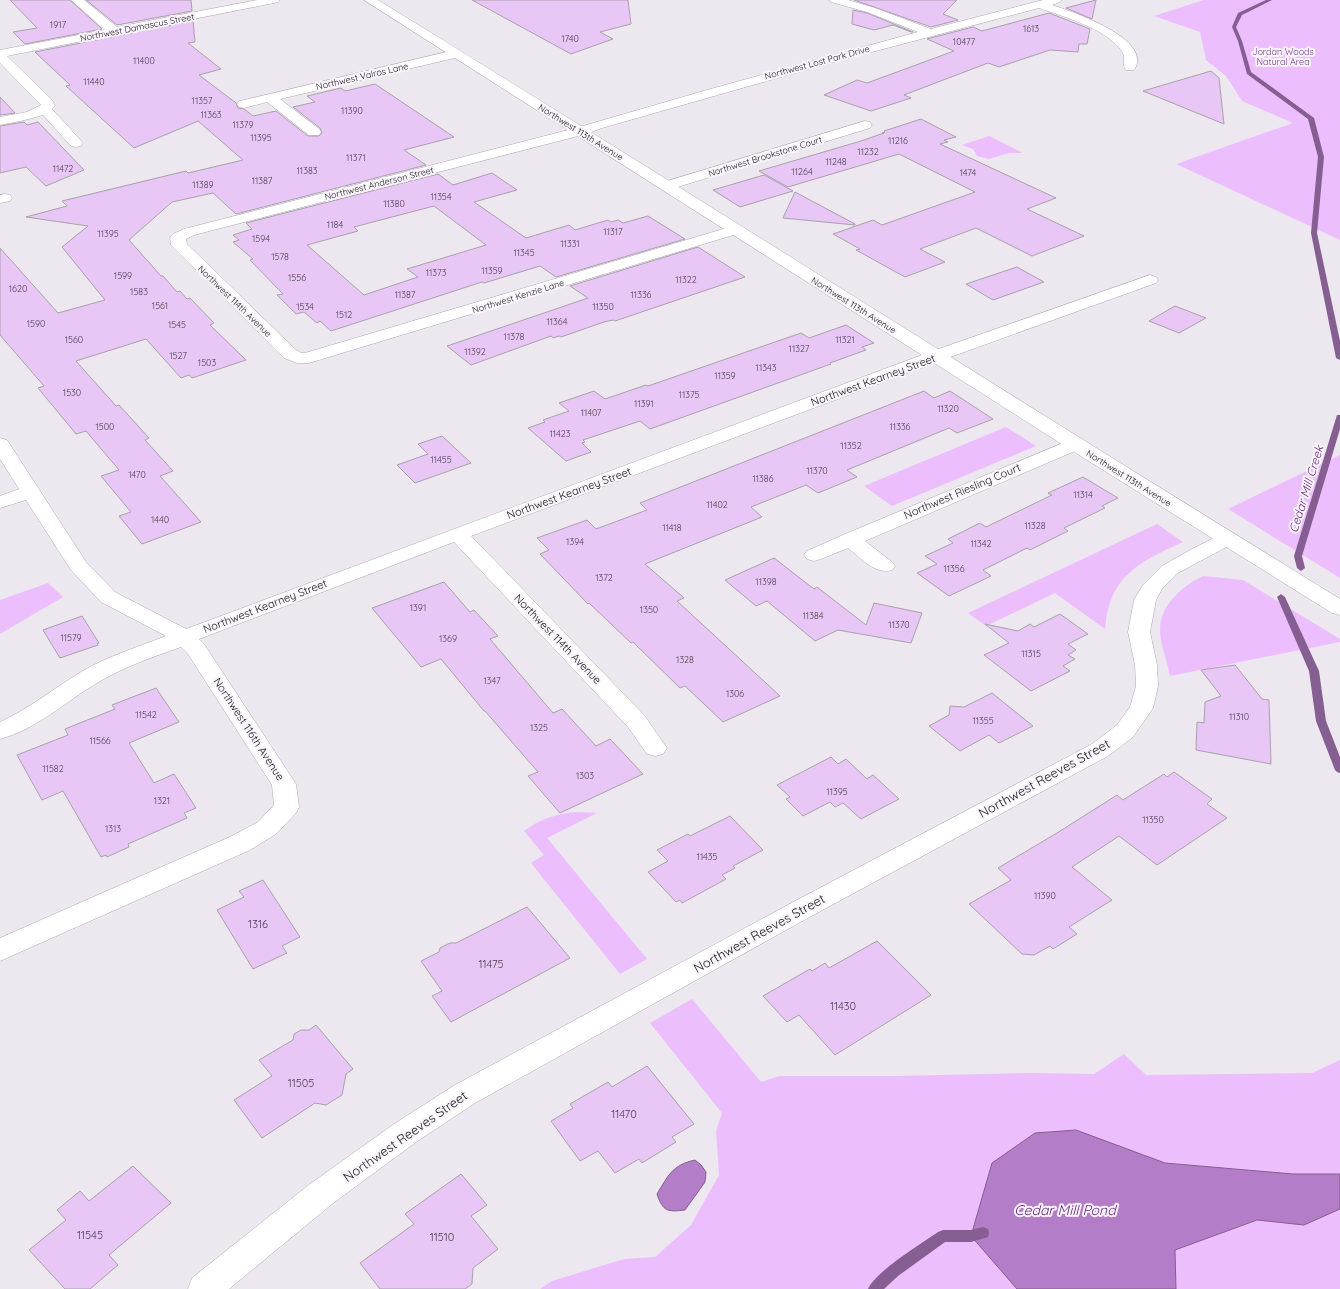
<svg xmlns="http://www.w3.org/2000/svg" width="1340" height="1289" viewBox="0 0 1340 1289" font-family="Quicksand,sans-serif">
<style>
.green{fill:#ecbefd}
.water{fill:#b47dc7;stroke:#855e92}
.lines{fill:none;stroke-linecap:round;stroke-linejoin:round}
.stream{fill:#855e92;fill-rule:evenodd}
.building{fill:#e8c6f5;stroke:#a8a2aa;fill-rule:evenodd}
.minor-casing{stroke:#b0aab2;stroke-width:1}
.tertiary-casing{stroke:#b0aab2;stroke-width:1}
.minor{fill:#fff;fill-rule:evenodd}
.tertiary{fill:#fff;fill-rule:evenodd}
.labels{text-anchor:middle;dominant-baseline:central;stroke-width:4;stroke-linejoin:round;paint-order:stroke}
.number-label{font-size:9px;fill:#4b414f}
.far-street-label{font-size:9px;fill:#171518;stroke:#faf4fc}
.far-park-label{font-size:9px;fill:#78358e;stroke:#faf4fc}
.street-label{font-size:11px;fill:#171518;stroke:#faf4fc}
.near-number-label{font-size:11px;fill:#4b414f}
.water-label{font-size:12px;font-style:italic;fill:#631f78;stroke:#faf4fc}
.near-street-label{font-size:13px;fill:#171518;stroke:#faf4fc}
.near-water-label{font-size:14px;font-style:italic;fill:#631f78;stroke:#faf4fc}
</style>
<rect width="100%" height="100%" fill="#ede7ef"/>
<g class="green">
<polygon points="1204,0 1340,0 1340,240 1176,164 1293,123 1242,101 1226,76 1206,60 1200,32 1154,16"/>
<polygon points="989,136 1023,153 1009,153 989,159 977,156 973,149 962,145"/>
<polygon points="1006,427 1036,446 892,506 864,486"/>
<polygon points="1340,455 1340,578 1228,509"/>
<path d="M1157,524L1183,542C1139,562 1109,576 1105,629L1055,593L986,626L968,613Z"/>
<path d="M1203,576L1243,580L1340,639V642L1170,676C1168,664 1163,652 1161,640C1155,609 1178,589 1203,576Z"/>
<polygon points="48,583 63,597 0,634 0,600"/>
<path d="M578,812L597,813L547,838L647,959L620,974L531,863L544,855L524,831C540,819 558,813 578,812Z"/>
<polygon points="692,999 761,1082 779,1076 896,1076 1033,1073 1094,1074 1124,1054 1146,1075 1312,1073 1340,1060 1340,1289 540,1289 552,1281 624,1259 655,1257 691,1225 719,1175 716,1131 722,1113 650,1023"/>
</g>
<g class="water">
<polygon points="1076,1130 1165,1163 1293,1174 1340,1174 1340,1209 1304,1225 1257,1220 1175,1250 1176,1289 1017,1289 971,1236 992,1163 1035,1133"/>
<path d="M695,1160L701,1165L706,1172L705,1182L685,1210C668,1212 663,1212 657,1194C668,1176 672,1165 695,1160Z"/>
</g>
<g class="lines">
<g class="stream">
<polygon points="1266,0 1272,0 1242,15 1236,27 1242,41 1251,72 1314,118 1324,157 1317,233 1340,341 1340,360 1336,358 1311,233 1318,157 1308,119 1247,74 1238,41 1232,27 1238,13"/>
<polygon points="1337,415 1340,415 1340,429 1302,556 1305,568 1301,571 1297,568 1294,556"/>
<polygon points="1281,594 1285,597 1319,671 1326,721 1340,757 1340,773 1337,772 1335,770 1316,721 1309,671 1277,597"/>
<path d="M983,1227L988,1229L989,1233L988,1237L971,1242H945L898,1276L884,1289H868C876,1271 921,1244 938,1232L943,1230H971Z"/>
</g>
</g>
<g class="building">
<polygon points="10,0 70,0 102,29 25,44 13,32 37,28"/>
<polygon points="86,0 191,0 192,11 117,25"/>
<polygon points="472,0 628,0 631,24 600,32 613,39 571,54"/>
<polygon points="854,0 957,0 943,14 958,20 931,27"/>
<polygon points="1096,0 1092,19 1066,8"/>
<polygon points="853,10 867,13 913,32 911,32 893,25 874,30 852,24"/>
<polygon points="1049,13 1090,29 1087,44 1079,44 1078,52 1050,50 999,67 988,63 904,95 911,98 871,111 824,95 857,80 867,83 954,51 927,39 973,27 982,31"/>
<polygon points="193,21 195,42 188,43 221,69 199,75 236,103 238,108 244,109 253,116 276,111 308,136 319,136 322,133 320,128 293,107 315,102 307,96 341,88 345,91 375,84 454,137 404,150 426,165 236,214 213,193 172,202 129,240 161,276 163,276 177,292 180,291 187,299 190,298 214,323 210,325 246,360 192,378 189,375 181,378 146,339 76,361 116,406 119,405 149,438 145,440 173,471 160,476 201,522 142,544 119,516 131,512 101,476 119,470 86,431 76,434 38,388 44,386 0,335 0,248 58,313 105,300 62,247 88,226 26,217 67,206 62,201 186,171 188,173 243,160 198,121 134,148 66,86 70,85 35,52"/>
<polygon points="1211,71 1219,78 1224,124 1143,91"/>
<polygon points="0,97 15,113 0,115"/>
<polygon points="921,119 956,137 944,140 948,142 940,144 1056,198 1027,209 1084,236 1032,256 976,228 920,249 945,262 905,277 856,250 860,249 833,234 873,220 882,225 975,192 899,154 788,187 759,171 861,141 884,133 882,133 885,132 884,131"/>
<polygon points="24,122 27,125 38,122 84,170 46,186 26,167 0,173 0,126"/>
<path d="M492,173L517,190L474,202L526,238L569,225L575,230L608,220L611,222L618,220L623,223L648,216L685,239L556,277L540,266L484,283L482,282L331,331L320,321L317,323L304,312L296,314L277,295L283,294L250,260L253,259L233,242L239,240L233,235L252,229L246,223L438,174L453,185ZM434,206L486,245L407,269L418,277L364,295L307,245L358,231L354,227Z"/>
<polygon points="764,175 793,191 740,207 713,190"/>
<polygon points="795,192 855,224 855,225 783,218"/>
<polygon points="698,247 745,277 615,321 613,320 604,322 561,337 559,336 553,338 551,336 471,365 447,346 588,298 570,286"/>
<polygon points="1017,267 1044,282 993,300 966,284"/>
<polygon points="1175,306 1206,318 1179,333 1149,321"/>
<polygon points="846,325 874,343 862,347 866,350 830,363 831,364 650,429 640,421 583,440 585,442 582,443 591,452 566,461 528,428 545,422 543,420 569,411 559,403 594,391 605,399 646,385 648,386 801,333 809,338"/>
<polygon points="924,391 934,398 950,391 993,419 957,433 949,428 847,470 857,477 818,493 806,485 751,507 762,517 645,564 684,598 677,601 780,696 723,722 685,686 680,688 633,642 631,643 589,603 588,604 540,554 549,550 537,538 587,520 596,529 647,510 640,503"/>
<polygon points="442,436 471,463 415,483 397,465 428,454 418,444"/>
<polygon points="1083,477 1118,498 1102,506 1105,508 1064,528 1068,531 1030,550 1027,548 983,570 991,576 949,596 917,573 937,564 925,556 953,543 948,539 980,523 986,527 1052,495 1048,493"/>
<polygon points="774,558 814,589 817,587 866,625 874,603 922,613 911,643 838,630 815,641 767,601 756,606 725,580"/>
<polygon points="444,582 470,612 474,610 498,636 490,639 553,713 562,709 596,746 610,739 643,774 560,813 528,776 538,772 485,711 484,711 441,659 421,667 372,608"/>
<polygon points="1060,614 1088,634 1068,644 1076,650 1068,655 1075,659 1063,666 1070,671 1031,691 984,655 1009,643 985,624 1018,631 1030,624 1034,627"/>
<polygon points="82,616 99,643 97,644 98,645 60,658 43,630"/>
<polygon points="1235,665 1262,699 1269,700 1271,764 1196,750 1197,722 1204,723 1205,702 1221,696 1201,670"/>
<polygon points="156,688 179,722 129,743 154,783 174,774 196,808 184,813 187,818 128,844 129,847 107,857 106,855 101,857 63,791 42,800 17,755 68,735 65,729 115,709 112,705"/>
<polygon points="992,693 1033,726 999,743 989,735 960,751 929,726 949,715 950,706 964,707"/>
<polygon points="831,757 838,764 846,759 867,779 873,775 899,799 861,819 843,803 835,807 830,802 803,816 786,799 790,797 777,785"/>
<polygon points="1174,772 1212,799 1207,804 1227,818 1157,865 1119,836 1072,867 1112,900 1069,927 1077,934 1053,949 1050,946 1034,955 1022,954 969,904 1011,880 998,868 1057,833 1117,795 1123,800 1164,774 1167,777"/>
<polygon points="730,816 763,850 733,866 735,868 722,875 726,879 682,903 680,900 676,902 648,872 668,861 657,850 688,834 690,836"/>
<polygon points="263,880 300,937 282,946 287,953 253,969 217,910 244,897 239,891"/>
<polygon points="527,907 570,958 451,1022 432,996 442,991 421,961 439,952 440,948 450,943 456,943"/>
<polygon points="877,941 931,995 835,1055 799,1015 787,1022 763,996 810,969 812,971 825,963 829,968"/>
<polygon points="316,1025 353,1069 346,1074 342,1095 326,1105 315,1103 262,1138 234,1100 272,1076 259,1060 293,1040 294,1034 301,1030 309,1030"/>
<polygon points="647,1066 694,1124 672,1137 676,1142 642,1163 639,1159 615,1173 598,1151 580,1161 551,1121 573,1108 570,1104 608,1082 612,1087"/>
<polygon points="133,1166 171,1203 109,1255 118,1265 90,1289 65,1289 29,1250 66,1220 57,1210 80,1191 89,1201"/>
<polygon points="461,1174 487,1205 471,1216 498,1249 473,1268 472,1284 465,1289 380,1289 360,1263 414,1224 405,1214"/>
</g>
<g class="lines">
<g class="minor-casing">
<g id="minor">
<polygon points="71,0 84,0 117,27 257,0 280,0 278,2 274,3 7,56 52,100 55,106 52,109 83,143 81,146 76,147 71,146 43,115 25,120 0,125 0,117 27,112 41,105 0,63 0,50 105,30"/>
<path d="M829,0H848L875,8L931,29L1043,0H1062L1060,2L1052,5C1070,11 1155,39 1134,70H1126C1121,63 1127,57 1121,50C1105,28 1064,17 1039,8L830,63L602,128L586,134L194,235L186,239L187,244L296,350L301,353H305L730,227L735,225L740,227L743,230L740,233L309,363H297L284,358L171,245L170,237L173,234L184,229L576,128L707,90L918,32L867,12L831,2Z"/>
<polygon points="455,50 459,51 461,54 459,57 280,99 319,129 321,132 319,135 309,135 267,102 244,108 239,107 237,104 239,101 244,100"/>
<polygon points="865,121 870,122 872,125 870,128 671,189 666,190 661,189 659,186 661,183"/>
<polygon points="5,194 10,195 12,198 10,201 0,203 0,195"/>
<path d="M1150,275L1156,277L1158,280L1156,283L942,360L471,536L644,715L667,748L663,754L655,756L647,754L628,727L454,542L199,639L204,644L296,784L299,807L296,813L276,834L250,850L0,961V938L232,836L258,822L274,805L272,785L188,654L181,647C153,657 123,667 97,683C65,702 37,729 0,739V722C29,709 54,688 81,672C108,656 138,647 166,636L101,602L71,570L26,500L0,508V496L19,489L0,459V438L7,440L86,562L115,592L186,629L930,352Z"/>
<path d="M1075,438L1082,440L1084,444L1082,448L865,541L892,562L895,566L892,570C875,575 861,558 848,548L821,559L814,561L807,559L804,555L807,551L843,535Z"/>
<polygon points="1227,533 1234,535 1237,539 1234,543 1176,574 1162,589 1156,600 1150,632 1157,665 1158,686 1153,708 1133,737 1108,756 815,914 475,1103 416,1142 332,1204 229,1289 188,1289 192,1278 310,1184 394,1124 455,1085 797,900 1092,744 1117,725 1130,707 1136,686 1135,665 1128,632 1134,600 1143,585 1162,566 1192,549 1220,535"/>
</g>
</g>
<g class="tertiary-casing">
<path id="tertiary" d="M364,0H378C699,198 1018,401 1340,599V615L1332,613L1068,448Z"/>
</g>
<use href="#minor" class="minor"/>
<use href="#tertiary" class="tertiary"/>
</g>
<g class="labels">
<g class="number-label">
<text x="58" y="24">1917</text>
<text x="1031" y="28">1613</text>
<text x="570" y="38">1740</text>
<text x="964" y="41">10477</text>
<text x="144" y="60">11400</text>
<text x="94" y="81">11440</text>
<text x="202" y="100">11357</text>
<text x="352" y="110">11390</text>
<text x="211" y="114">11363</text>
<text x="243" y="124">11379</text>
<text x="261" y="137">11395</text>
<text x="898" y="140">11216</text>
<text x="868" y="151">11232</text>
<text x="356" y="157">11371</text>
<text x="836" y="161">11248</text>
<text x="63" y="168">11472</text>
<text x="307" y="170">11383</text>
<text x="802" y="171">11264</text>
<text x="968" y="172">1474</text>
<text x="262" y="180">11387</text>
<text x="203" y="184">11389</text>
<text x="441" y="196">11354</text>
<text x="394" y="203">11380</text>
<text x="335" y="224">1184</text>
<text x="613" y="231">11317</text>
<text x="108" y="233">11395</text>
<text x="261" y="238">1594</text>
<text x="570" y="243">11331</text>
<text x="524" y="252">11345</text>
<text x="280" y="256">1578</text>
<text x="492" y="270">11359</text>
<text x="436" y="272">11373</text>
<text x="123" y="275">1599</text>
<text x="297" y="277">1556</text>
<text x="686" y="279">11322</text>
<text x="18" y="288">1620</text>
<text x="139" y="291">1583</text>
<text x="405" y="294">11387</text>
<text x="641" y="294">11336</text>
<text x="160" y="305">1561</text>
<text x="305" y="306">1534</text>
<text x="603" y="306">11350</text>
<text x="344" y="314">1512</text>
<text x="557" y="321">11364</text>
<text x="36" y="323">1590</text>
<text x="177" y="324">1545</text>
<text x="514" y="336">11378</text>
<text x="74" y="339">1560</text>
<text x="845" y="339">11321</text>
<text x="799" y="348">11327</text>
<text x="475" y="351">11392</text>
<text x="178" y="355">1527</text>
<text x="207" y="362">1503</text>
<text x="766" y="367">11343</text>
<text x="725" y="375">11359</text>
<text x="72" y="392">1530</text>
<text x="689" y="394">11375</text>
<text x="644" y="403">11391</text>
<text x="948" y="408">11320</text>
<text x="591" y="412">11407</text>
<text x="105" y="426">1500</text>
<text x="900" y="426">11336</text>
<text x="560" y="433">11423</text>
<text x="851" y="445">11352</text>
<text x="441" y="459">11455</text>
<text x="817" y="470">11370</text>
<text x="137" y="474">1470</text>
<text x="763" y="478">11386</text>
<text x="1083" y="494">11314</text>
<text x="717" y="504">11402</text>
<text x="160" y="519">1440</text>
<text x="1035" y="525">11328</text>
<text x="672" y="527">11418</text>
<text x="575" y="541">1394</text>
<text x="981" y="543">11342</text>
<text x="954" y="568">11356</text>
<text x="604" y="577">1372</text>
<text x="766" y="581">11398</text>
<text x="418" y="607">1391</text>
<text x="649" y="609">1350</text>
<text x="813" y="615">11384</text>
<text x="899" y="624">11370</text>
<text x="71" y="637">11579</text>
<text x="448" y="638">1369</text>
<text x="1031" y="653">11315</text>
<text x="685" y="659">1328</text>
<text x="492" y="680">1347</text>
<text x="735" y="693">1306</text>
<text x="146" y="714">11542</text>
<text x="1239" y="716">11310</text>
<text x="983" y="720">11355</text>
<text x="539" y="727">1325</text>
<text x="100" y="740">11566</text>
<text x="53" y="768">11582</text>
<text x="585" y="775">1303</text>
<text x="837" y="791">11395</text>
<text x="162" y="800">1321</text>
<text x="1153" y="819">11350</text>
<text x="113" y="828">1313</text>
<text x="707" y="856">11435</text>
<text x="1045" y="895">11390</text>
</g>
<g class="far-street-label">
<text transform="translate(137 27) rotate(-11)">Northwest Damascus Street</text>
<text transform="translate(817 62) rotate(-15)">Northwest Lost Park Drive</text>
<text transform="translate(362 76) rotate(-13)">Northwest Valros Lane</text>
<text transform="translate(581 132) rotate(32)">Northwest 113th Avenue</text>
<text transform="translate(765 156) rotate(-17)">Northwest Brookstone Court</text>
<text transform="translate(379 183) rotate(-14)">Northwest Anderson Street</text>
<text transform="translate(518 296) rotate(-17)">Northwest Kenzie Lane</text>
<text transform="translate(235 301) rotate(44)">Northwest 114th Avenue</text>
<text transform="translate(854 305) rotate(32)">Northwest 113th Avenue</text>
<text transform="translate(1129 478) rotate(32)">Northwest 113th Avenue</text>
</g>
<g class="far-park-label">
<text x="1283" y="51">Jordan Woods<tspan x="1283" dy="10">Natural Area</tspan></text>
</g>
<g class="street-label">
<text transform="translate(873 380) rotate(-20)">Northwest Kearney Street</text>
<text transform="translate(962 491) rotate(-23)">Northwest Riesling Court</text>
<text transform="translate(569 493) rotate(-20)">Northwest Kearney Street</text>
<text transform="translate(265 606) rotate(-21)">Northwest Kearney Street</text>
<text transform="translate(558 639) rotate(46)">Northwest 114th Avenue</text>
<text transform="translate(249 729) rotate(57)">Northwest 116th Avenue</text>
</g>
<g class="near-number-label">
<text x="258" y="924">1316</text>
<text x="491" y="964">11475</text>
<text x="843" y="1006">11430</text>
<text x="301" y="1083">11505</text>
<text x="624" y="1114">11470</text>
<text x="90" y="1235">11545</text>
<text x="442" y="1237">11510</text>
</g>
<g class="water-label">
<text transform="translate(1306 489) rotate(-73)">Cedar Mill Creek</text>
</g>
<g class="near-street-label">
<text transform="translate(1044 778) rotate(-29)">Northwest Reeves Street</text>
<text transform="translate(759 933) rotate(-29)">Northwest Reeves Street</text>
<text transform="translate(405 1136) rotate(-35)">Northwest Reeves Street</text>
</g>
<g class="near-water-label">
<text x="1065" y="1210">Cedar Mill Pond</text>
</g>
</g>
</svg>
